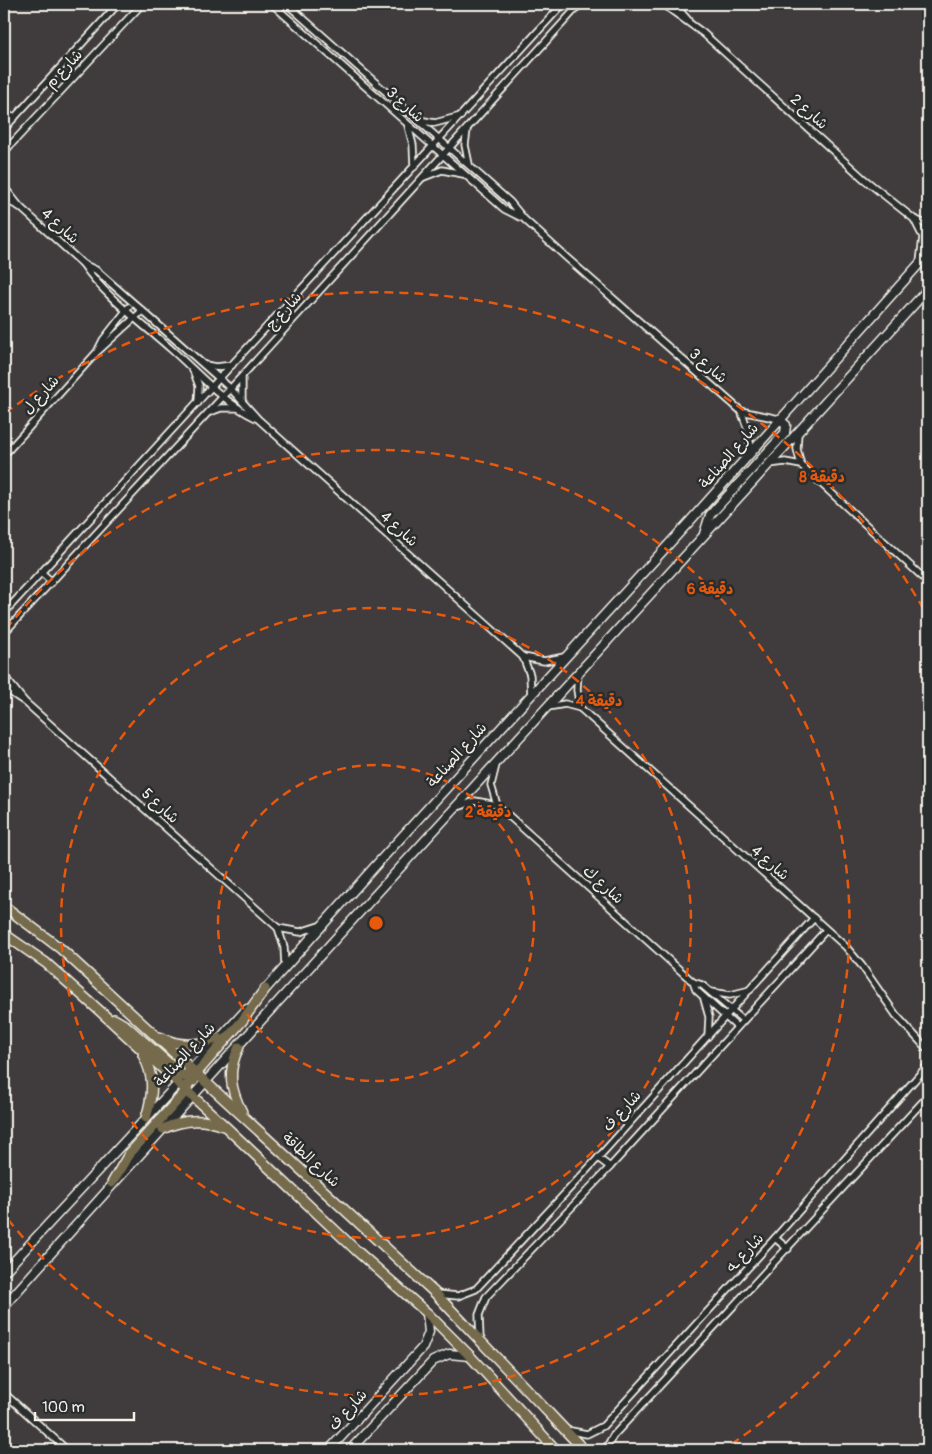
<svg xmlns="http://www.w3.org/2000/svg" width="932" height="1454" viewBox="0 0 932 1454" font-family="Pangolin,'Playpen Sans Arabic',sans-serif">
<style>
.built{fill:#3f3b3c}
.lines{fill:none;stroke-linecap:round;stroke-linejoin:round}
.street-casing{stroke:#f4f1e8;stroke-width:9}
.secondary-casing{stroke:#f4f1e8;stroke-width:11}
.primary-casing{stroke:#f4f1e8;stroke-width:12}
.street{stroke:#2a2d2e;stroke-width:5.5}
.secondary{stroke:#2a2d2e;stroke-width:8}
.primary{stroke:#746b4b;stroke-width:9}
.ring{fill:none;stroke:#e8590c;stroke-width:2.5;stroke-dasharray:9 6}
.labels{text-anchor:middle;dominant-baseline:central;stroke-width:5;stroke-linejoin:round;paint-order:stroke}
.street-label{font-size:15px;fill:#f4f1e8;stroke:#2a2d2e}
.centre{fill:#e8590c;stroke:#2a2d2e;stroke-width:2.5}
.ring-label{font-size:15px;text-anchor:middle;font-weight:bold;fill:#e8590c;stroke:#2a2d2e;stroke-width:5;stroke-linejoin:round;paint-order:stroke}
</style>
<rect width="100%" height="100%" fill="#2a2d2e"/>
<filter id="ink" filterUnits="userSpaceOnUse"><feTurbulence type="fractalNoise" baseFrequency=".02" numOctaves="2"/><feDisplacementMap in="SourceGraphic" scale="10" xChannelSelector="R" yChannelSelector="G"/><feConvolveMatrix kernelMatrix="1 2 1 2 8 2 1 2 1" color-interpolation-filters="sRGB"/></filter>
<g filter="url(#ink)">
<rect class="built" x="4" y="4" width="924" height="1446"/>
<g class="lines">
<g class="street-casing">
<g id="street">
<polyline points="272,4 504,209 520,217"/>
<polyline points="287,4 510,202 524,219 567,258 741,411 749,432 751,453"/>
<polyline points="663,4 703,33 864,179 914,219 928,225"/>
<polyline points="674,4 688,20"/>
<polyline points="4,116 15,117"/>
<polyline points="419,120 435,123 461,116"/>
<polyline points="408,126 413,145 414,167"/>
<polyline points="4,129 118,4"/>
<polyline points="467,130 465,145 469,164"/>
<polyline points="4,152 142,4"/>
<polyline points="424,177 442,170 463,174"/>
<path d="M4,187L20,207L83,264C104,296 143,324 172,350C198,373 224,403 256,418"/>
<polyline points="4,199 20,207"/>
<polyline points="915,221 923,237 920,262"/>
<polyline points="83,264 96,270 230,388 258,419 523,657 530,675 531,695"/>
<polyline points="98,350 103,340 129,307"/>
<polyline points="205,365 216,367 232,365"/>
<polyline points="193,370 199,386 198,403"/>
<polyline points="242,377 242,400"/>
<polyline points="741,411 779,419"/>
<polyline points="210,412 221,408 237,408"/>
<polyline points="798,433 797,449 801,465"/>
<polyline points="4,455 97,352 142,311"/>
<polyline points="769,464 785,462 801,465 928,582"/>
<polyline points="41,572 52,582"/>
<polyline points="4,613 563,4"/>
<polyline points="4,633 242,376 580,4"/>
<polyline points="523,657 544,661 564,657"/>
<polyline points="578,674 577,690 580,708"/>
<polyline points="4,676 24,701"/>
<polyline points="4,688 25,702 278,928 300,932 322,925"/>
<polyline points="548,707 565,704 580,708 846,947 862,966 896,1015 928,1050"/>
<polyline points="496,765 491,785 497,805 693,982 702,985 743,1020"/>
<polyline points="458,807 475,801 497,805"/>
<polyline points="278,928 284,947 285,966"/>
<polyline points="693,982 696,990 737,1027"/>
<polyline points="711,992 730,995 750,990"/>
<polyline points="704,999 709,1017 708,1036"/>
<polyline points="598,1158 610,1167"/>
<polyline points="775,1238 788,1249"/>
<polyline points="437,1294 458,1296 476,1289 598,1158 814,918"/>
<polyline points="480,1338 479,1315 486,1297 610,1167 826,930"/>
<polyline points="4,1393 67,1450"/>
<polyline points="566,1430 587,1434 603,1426 775,1238 928,1065"/>
<polyline points="605,1450 613,1436 928,1096"/>
</g>
</g>
<g class="secondary-casing">
<g id="secondary">
<polyline points="704,534 710,515 785,433 786,425 779,419"/>
<polyline points="262,993 377,864 690,521 928,254"/>
<polyline points="4,1272 247,1009"/>
<path d="M4,1306C308,964 621,629 928,289"/>
<polyline points="329,1450 423,1347 429,1332 427,1313"/>
<polyline points="350,1450 433,1361 449,1354 470,1356"/>
</g>
</g>
<g class="primary-casing">
<g id="primary">
<polyline points="4,906 61,949 435,1293 584,1450"/>
<polyline points="4,934 46,963 101,1012 227,1128 358,1252 427,1313 470,1356 556,1450"/>
<polyline points="114,1019 126,1026 183,1076 194,1081"/>
<path d="M159,1037C180,1047 197,1046 219,1038"/>
<path d="M239,1047C227,1071 230,1089 242,1112"/>
<path d="M143,1055C155,1077 153,1095 146,1118"/>
<polyline points="193,1077 242,1021 265,989"/>
<path d="M163,1129C183,1119 202,1118 223,1126"/>
<polyline points="112,1183 129,1154 186,1091 190,1080 189,1069"/>
</g>
</g>
<use href="#street" class="street"/>
<use href="#secondary" class="secondary"/>
<use href="#primary" class="primary"/>
</g>
</g>
<g class="ring">
<circle cx="376" cy="923" r="158"/>
<circle cx="376" cy="923" r="315"/>
<path d="M6 629A473 473 0 1 1 6 1217"/>
<path d="M928 1229A631 631 0 0 1 724 1449M5 413A631 631 0 0 1 928 617"/>
</g>
<g class="labels">
<g class="street-label">
<text transform="translate(64 69) rotate(-47)">شارع م</text>
<text transform="translate(405 105) rotate(42)">شارع 3</text>
<text transform="translate(809 112) rotate(42)">شارع 2</text>
<text transform="translate(60 226) rotate(42)">شارع 4</text>
<text transform="translate(284 311) rotate(-48)">شارع ج</text>
<text transform="translate(708 366) rotate(41)">شارع 3</text>
<text transform="translate(41 395) rotate(-48)">شارع ل</text>
<text transform="translate(729 456) rotate(-49)">شارع الصناعة</text>
<text transform="translate(399 529) rotate(42)">شارع 4</text>
<text transform="translate(457 755) rotate(-48)">شارع الصناعة</text>
<text transform="translate(160 806) rotate(42)">شارع 5</text>
<text transform="translate(770 863) rotate(41)">شارع 4</text>
<text transform="translate(603 885) rotate(42)">شارع ك</text>
<text transform="translate(185 1055) rotate(-47)">شارع الصناعة</text>
<text transform="translate(622 1111) rotate(-48)">شارع ف</text>
<text transform="translate(311 1160) rotate(43)">شارع الطاقة</text>
<text transform="translate(745 1253) rotate(-47)">شارع ـه</text>
<text transform="translate(348 1410) rotate(-48)">شارع ف</text>
</g>
</g>
<circle cx="376" cy="923" r="8" class="centre"/>
<g class="ring-label">
<text x="822" y="482">8 دقيقة</text>
<text x="710" y="594">6 دقيقة</text>
<text x="599" y="706">4 دقيقة</text>
<text x="488" y="817">2 دقيقة</text>
</g>
<rect width="932" height="1454" fill="none" stroke="#2a2d2e" stroke-width="20"/>
<rect x="10" y="10" width="912" height="1434" fill="none" stroke="#f4f1e8" stroke-width="2" filter="url(#ink)"/>
<path d="M35 1412v8h99v-8" fill="none" stroke="#f4f1e8" stroke-width="2.5"/>
<text x="42" y="1412" font-size="15" fill="#f4f1e8" stroke="#2a2d2e" stroke-width="4" paint-order="stroke">100 m</text>
</svg>
